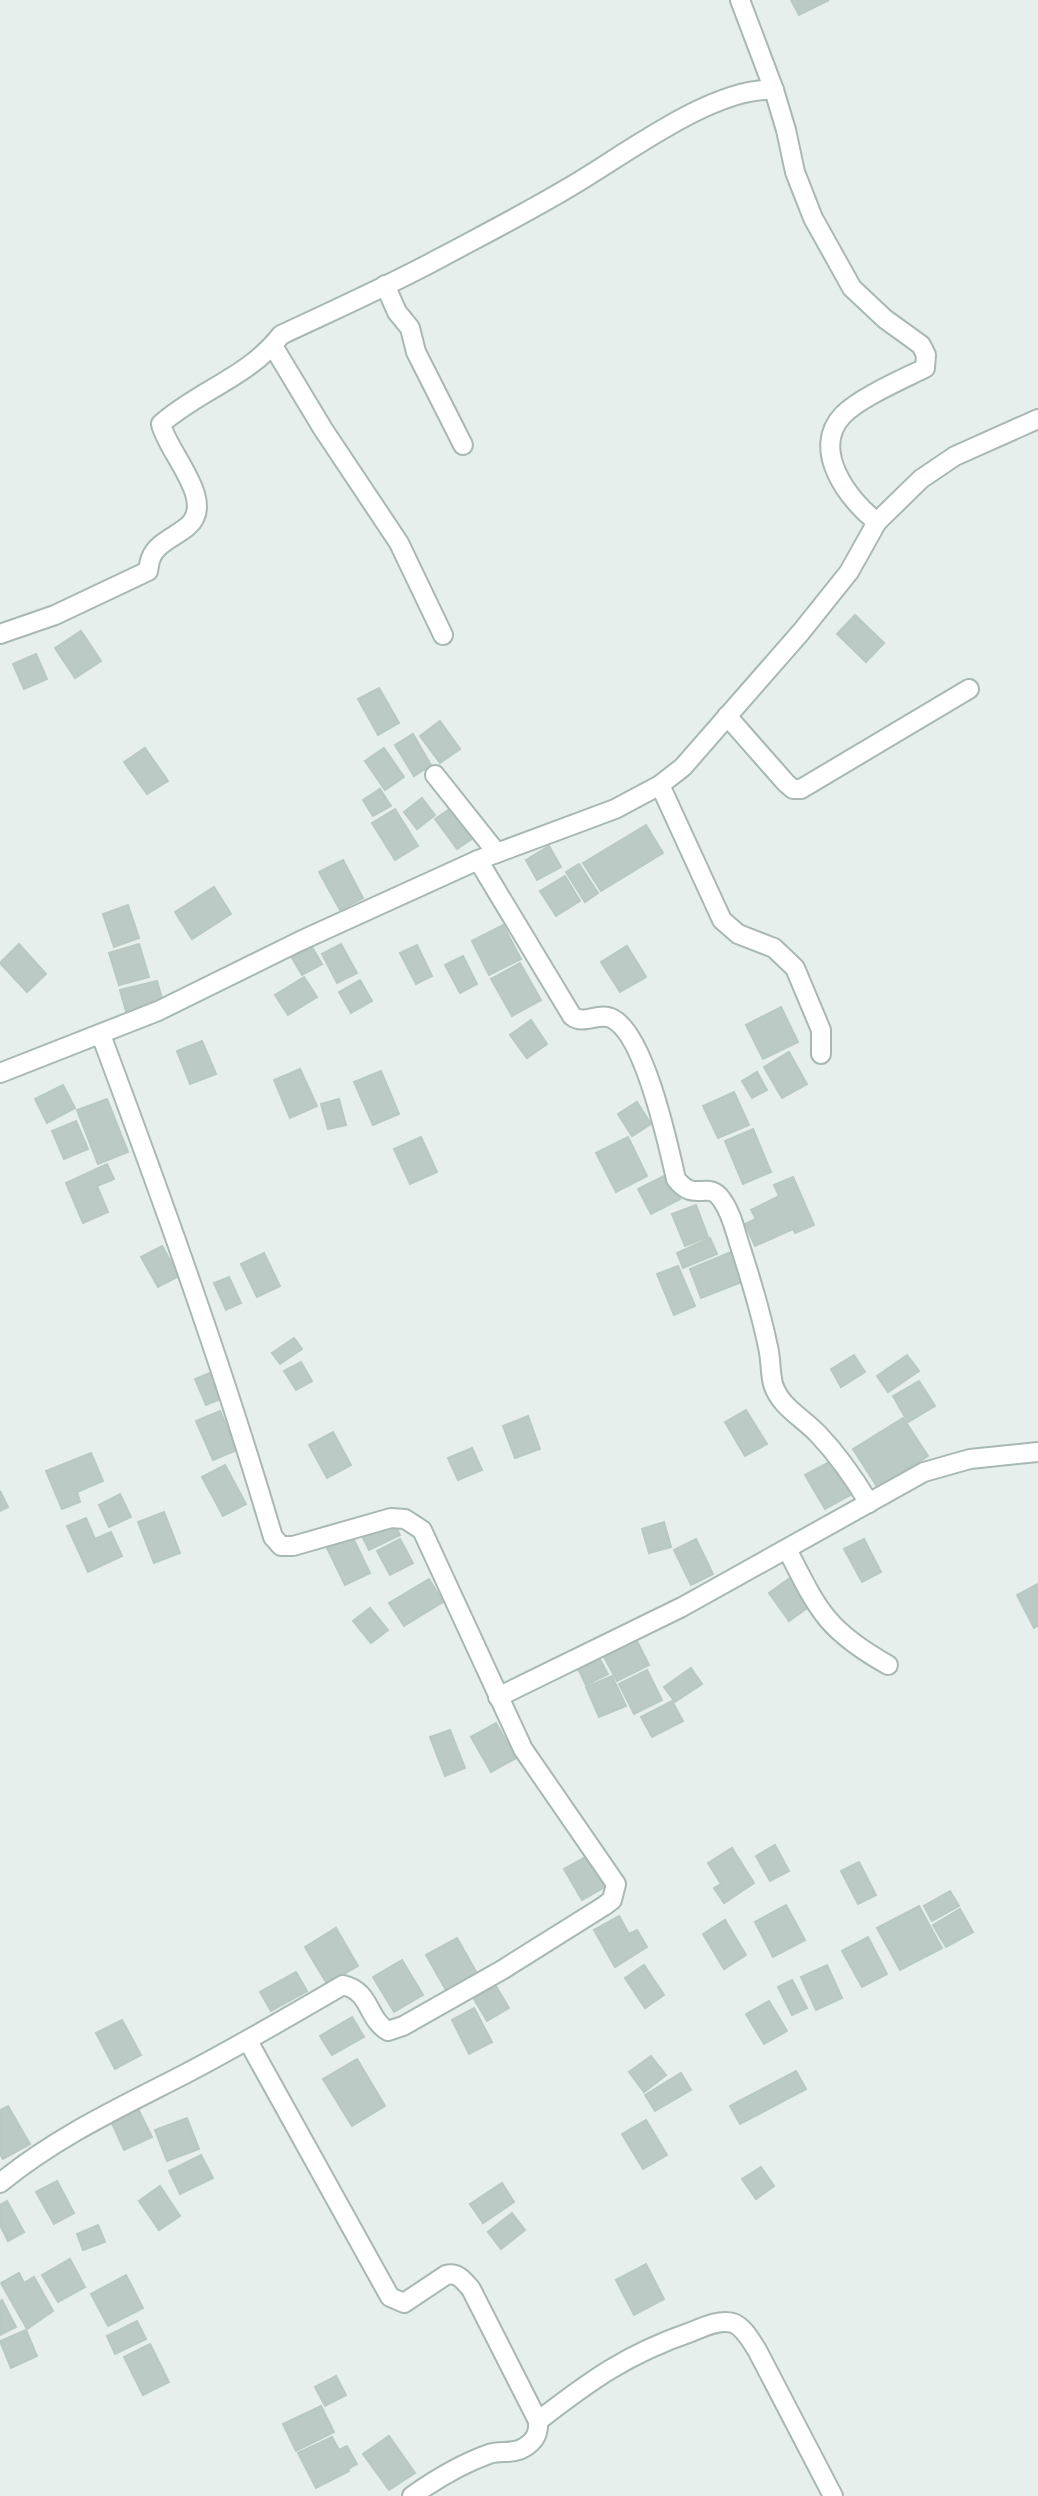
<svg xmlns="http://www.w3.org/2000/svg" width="1038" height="2496" viewBox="0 0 1038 2496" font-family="Poppins,sans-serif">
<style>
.building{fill:#bbcac4;stroke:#b8c9c2;stroke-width:2}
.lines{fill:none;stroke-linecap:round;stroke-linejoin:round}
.minor-casing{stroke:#a8b8b2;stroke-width:22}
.minor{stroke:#fff;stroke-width:18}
</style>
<rect width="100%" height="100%" fill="#e6efeb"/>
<g class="building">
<polygon points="791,0 829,0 799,15"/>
<polygon points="855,615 884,643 866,662 837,634"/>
<polygon points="81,631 101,661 75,678 55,648"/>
<polygon points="36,654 47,679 24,689 13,664"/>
<polygon points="379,688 399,723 378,735 358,699"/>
<polygon points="440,721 460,749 440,763 420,736"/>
<polygon points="413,734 431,765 414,776 395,745"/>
<polygon points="145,748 168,781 147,794 124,762"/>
<polygon points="384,748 404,777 385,790 365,761"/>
<polygon points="380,789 391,806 373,816 363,800"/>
<polygon points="422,798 435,815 417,829 404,812"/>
<polygon points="457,804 479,834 457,849 435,819"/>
<polygon points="395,809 418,846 395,860 372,823"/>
<polygon points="646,825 663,853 601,891 583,863"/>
<polygon points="549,846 561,867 537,880 526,860"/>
<polygon points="343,860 363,898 340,910 319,872"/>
<polygon points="579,864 598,893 585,902 566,872"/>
<polygon points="565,876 580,901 556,916 540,891"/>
<polygon points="214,887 231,914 192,939 175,912"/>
<polygon points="128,905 139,938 114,947 103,914"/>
<polygon points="503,925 521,959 489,975 472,941"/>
<polygon points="19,944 46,974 27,992 0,963"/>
<polygon points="139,944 149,977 119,985 109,953"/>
<polygon points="341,944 357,973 337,983 322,954"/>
<polygon points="417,945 432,976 416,984 400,953"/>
<polygon points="627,946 646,977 620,992 601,962"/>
<polygon points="312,947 322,964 302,975 292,958"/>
<polygon points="463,956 477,984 460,993 445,965"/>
<polygon points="520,963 541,1000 512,1016 491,979"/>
<polygon points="304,977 317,997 288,1015 275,995"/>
<polygon points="360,980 372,1001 351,1013 339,992"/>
<polygon points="157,981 164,1005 127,1015 120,990"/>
<polygon points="781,1007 798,1042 763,1059 746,1025"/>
<polygon points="531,1020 547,1044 527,1058 510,1035"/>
<polygon points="202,1041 216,1074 190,1084 177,1051"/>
<polygon points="789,1052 807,1084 782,1098 764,1067"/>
<polygon points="300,1069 317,1106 290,1118 274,1080"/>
<polygon points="381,1071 399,1114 373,1125 354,1082"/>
<polygon points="757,1072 767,1090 752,1098 742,1081"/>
<polygon points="63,1085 75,1108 47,1123 35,1099"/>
<polygon points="734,1092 749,1125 718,1138 703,1106"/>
<polygon points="107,1099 128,1152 98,1164 77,1110"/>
<polygon points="339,1099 346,1125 328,1129 321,1104"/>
<polygon points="637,1102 651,1124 632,1136 618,1114"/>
<polygon points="76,1121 88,1149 64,1159 52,1131"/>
<polygon points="753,1129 771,1172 743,1184 725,1141"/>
<polygon points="421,1137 437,1172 410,1184 394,1149"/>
<polygon points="628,1137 647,1176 616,1192 596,1153"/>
<polygon points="107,1164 114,1179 97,1186 108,1212 83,1223 66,1183"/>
<polygon points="668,1174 680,1199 651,1214 638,1189"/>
<polygon points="793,1177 814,1225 795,1233 793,1229 755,1246 745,1224 756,1219 751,1210 779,1196 774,1185"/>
<polygon points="696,1205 708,1237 685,1246 672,1214"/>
<polygon points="710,1238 717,1254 683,1268 677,1253"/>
<polygon points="162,1246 179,1276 158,1287 141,1257"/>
<polygon points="731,1252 742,1282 701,1298 690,1269"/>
<polygon points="264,1253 280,1286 257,1297 241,1264"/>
<polygon points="678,1266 695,1306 674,1315 657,1274"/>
<polygon points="229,1277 241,1303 226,1310 214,1283"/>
<polygon points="294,1338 302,1349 280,1364 272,1353"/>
<polygon points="854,1355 865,1372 841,1387 831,1369"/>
<polygon points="907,1355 919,1371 888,1392 877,1376"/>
<polygon points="301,1362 312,1381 296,1390 284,1371"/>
<polygon points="212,1372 223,1398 206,1405 195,1379"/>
<polygon points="919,1381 935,1406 908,1422 893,1396"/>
<polygon points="746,1410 767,1444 745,1456 725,1422"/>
<polygon points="220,1411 237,1450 213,1460 196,1421"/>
<polygon points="528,1416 540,1449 515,1458 503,1426"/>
<polygon points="903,1418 928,1456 878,1488 853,1449"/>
<polygon points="333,1432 351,1465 327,1478 309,1445"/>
<polygon points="472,1448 482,1470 458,1480 448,1458"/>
<polygon points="91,1453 103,1481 77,1492 80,1502 62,1509 46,1471"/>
<polygon points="833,1460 852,1494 825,1509 805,1475"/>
<polygon points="225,1465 246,1504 223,1516 202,1477"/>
<polygon points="0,1491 8,1507 0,1511"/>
<polygon points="120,1494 131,1517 109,1527 99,1505"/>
<polygon points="164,1512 180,1553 154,1563 138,1522"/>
<polygon points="86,1518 95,1539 111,1532 122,1556 88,1572 67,1526"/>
<polygon points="664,1522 671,1547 649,1553 642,1529"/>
<polygon points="394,1523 400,1535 369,1550 363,1538"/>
<polygon points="352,1536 370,1573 345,1585 327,1548"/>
<polygon points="400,1539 413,1563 390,1575 377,1551"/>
<polygon points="696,1539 713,1574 691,1585 674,1550"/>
<polygon points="864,1539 881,1572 862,1582 844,1549"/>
<polygon points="790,1578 810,1606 789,1621 769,1593"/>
<polygon points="429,1579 443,1602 404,1626 389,1603"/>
<polygon points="1038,1584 1038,1626 1034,1628 1017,1595"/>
<polygon points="370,1608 388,1630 371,1643 353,1621"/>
<polygon points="636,1639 649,1665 617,1681 603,1655"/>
<polygon points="598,1656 608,1674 586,1685 577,1667"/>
<polygon points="691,1668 702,1684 675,1702 664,1687"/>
<polygon points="647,1670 662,1700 634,1714 619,1684"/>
<polygon points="612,1676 626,1706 599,1717 586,1687"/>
<polygon points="672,1701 683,1721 652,1737 641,1717"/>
<polygon points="496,1723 516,1758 491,1772 471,1737"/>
<polygon points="450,1730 465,1768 445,1776 430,1737"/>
<polygon points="775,1845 789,1871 770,1881 756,1856"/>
<polygon points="732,1848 754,1883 724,1903 714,1888 721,1884 708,1863"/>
<polygon points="587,1856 605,1887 582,1900 564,1869"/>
<polygon points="859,1862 876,1895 858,1904 841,1871"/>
<polygon points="950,1891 959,1906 932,1921 924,1906"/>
<polygon points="786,1905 805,1940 773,1957 755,1922"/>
<polygon points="919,1906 942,1948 900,1970 877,1928"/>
<polygon points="960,1909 973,1932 946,1947 933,1925"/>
<polygon points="619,1916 629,1934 637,1930 647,1947 615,1967 594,1930"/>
<polygon points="725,1920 746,1955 724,1969 703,1934"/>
<polygon points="336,1928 358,1966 327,1984 305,1947"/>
<polygon points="868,1937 887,1974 862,1987 842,1951"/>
<polygon points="457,1938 478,1975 447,1992 426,1955"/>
<polygon points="402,1960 423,1995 394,2012 373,1977"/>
<polygon points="644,1965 664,1995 645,2008 625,1978"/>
<polygon points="827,1965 842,1998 816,2010 801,1977"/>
<polygon points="296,1972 307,1991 271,2011 260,1992"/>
<polygon points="792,1980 807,2008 792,2015 778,1987"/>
<polygon points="496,1986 509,2008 487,2021 474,1999"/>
<polygon points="769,2001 787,2031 764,2044 746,2014"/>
<polygon points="474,2008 492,2042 469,2054 452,2020"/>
<polygon points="352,2017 364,2037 332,2055 320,2036"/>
<polygon points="122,2020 141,2055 115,2069 96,2033"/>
<polygon points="651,2056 666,2075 644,2092 629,2072"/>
<polygon points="357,2059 385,2106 352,2126 323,2079"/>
<polygon points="796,2071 806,2089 740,2124 730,2106"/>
<polygon points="681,2073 691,2090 655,2111 645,2095"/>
<polygon points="8,2106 30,2144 3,2159 0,2154 0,2110"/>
<polygon points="138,2109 152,2137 124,2150 111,2121"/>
<polygon points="187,2118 199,2149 167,2161 155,2130"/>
<polygon points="646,2120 667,2155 643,2169 622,2134"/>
<polygon points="201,2155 213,2178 180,2194 169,2171"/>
<polygon points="761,2167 774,2186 756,2199 742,2179"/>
<polygon points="57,2181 74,2213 54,2224 36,2192"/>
<polygon points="502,2183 514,2202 483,2223 470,2204"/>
<polygon points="160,2186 180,2216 159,2230 139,2201"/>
<polygon points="7,2201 24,2232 8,2241 0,2225 0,2205"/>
<polygon points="512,2213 525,2230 501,2249 488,2232"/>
<polygon points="98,2225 105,2242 83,2250 77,2234"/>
<polygon points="70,2259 85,2287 58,2302 42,2275"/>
<polygon points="646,2264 664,2299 634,2315 616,2280"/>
<polygon points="19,2273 24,2283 34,2277 53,2311 27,2329 1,2283"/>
<polygon points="126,2275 143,2308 108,2326 91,2294"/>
<polygon points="2,2300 16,2327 0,2335 0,2301"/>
<polygon points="137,2321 146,2339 115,2354 107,2336"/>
<polygon points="26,2330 37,2356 11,2368 0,2341"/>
<polygon points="150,2344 169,2382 143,2395 124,2357"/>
<polygon points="336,2376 346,2395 325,2406 315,2387"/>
<polygon points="321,2406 334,2432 296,2451 283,2424"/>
<polygon points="389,2436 415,2473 389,2490 363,2454"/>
<polygon points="332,2437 339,2450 347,2446 357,2464 348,2469 349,2471 316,2488 298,2453"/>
</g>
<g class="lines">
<g class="minor-casing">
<g id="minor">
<path d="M740,0L774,90L786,130L795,172L813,218L852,288L885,319L921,345L926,355L925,368C903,379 859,398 843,415C810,449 848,500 877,522L921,479L955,456L1038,419"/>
<polyline points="385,285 397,312 410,328 416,352 463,445"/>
<polyline points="273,346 323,429 399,543 443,635"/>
<path d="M0,634L55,615L148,571C149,567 149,562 151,558C156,543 177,536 188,526C217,501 167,452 161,424C198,391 250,376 281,335C334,310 388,286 440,258C483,235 526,213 568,188C622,157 713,86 774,90"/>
<polyline points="727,716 786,783 793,789 801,789 969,689"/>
<polyline points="435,775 497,853"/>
<polyline points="660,785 722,920 738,934 774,948 795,968 821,1030 821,1054"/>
<path d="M478,860L572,1016C585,1026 599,1011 613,1019C645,1036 668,1144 676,1179C695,1204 708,1179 722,1200C732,1214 735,1231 740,1246C751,1280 761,1313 768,1347C771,1359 770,1372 773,1384C780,1407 802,1417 818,1434C838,1455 854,1478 869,1503"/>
<polyline points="0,1073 158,1011 300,941 478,860 615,809 660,785 683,767 801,632 849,572 877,522"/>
<path d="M787,1549C818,1610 826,1630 888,1665"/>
<polyline points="498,1697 682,1607 924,1472 970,1459 1038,1452"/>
<path d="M248,2041L390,2297L404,2303L446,2275C458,2272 463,2280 471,2289L538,2421C539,2433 535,2441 525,2447C513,2455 501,2450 489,2454C461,2464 436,2479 412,2496"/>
<path d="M0,2183C58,2136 117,2109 183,2075C237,2047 290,2016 343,1985C372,1992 366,2018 388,2031L403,2026L502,1970L604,1906L612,1900L616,1884L523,1749L422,1530L405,1519L391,1518L293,1546H281L273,1537C223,1367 163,1201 101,1035"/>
<path d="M538,2421C591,2380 627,2354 691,2332C703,2327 720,2319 733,2323C744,2327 751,2341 757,2350L833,2496"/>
</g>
</g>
<use href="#minor" class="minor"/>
</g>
</svg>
